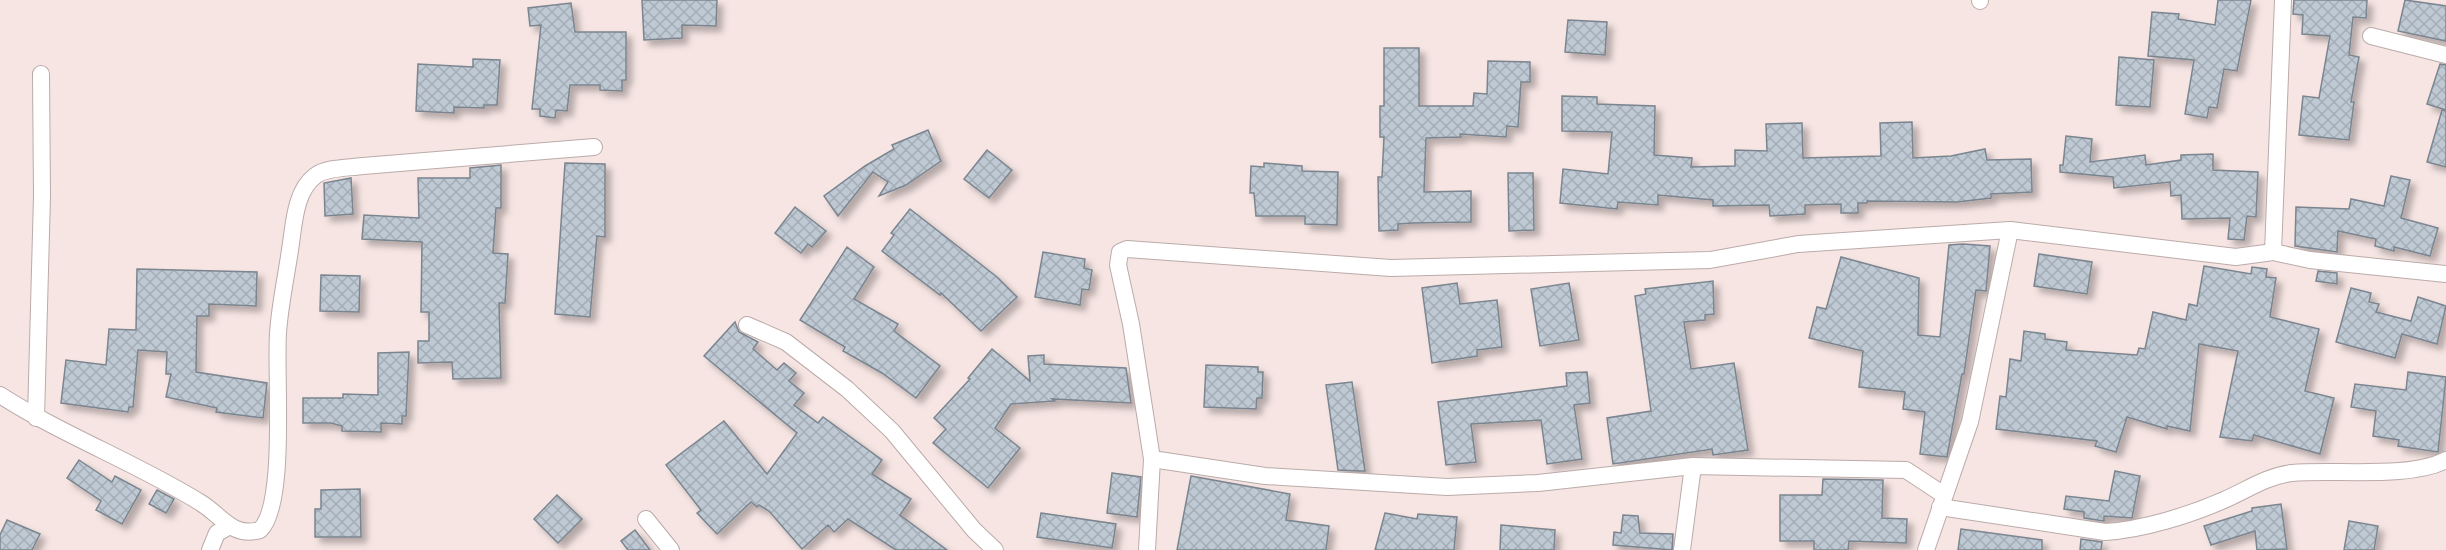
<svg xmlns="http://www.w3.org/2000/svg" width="2446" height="550" viewBox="0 0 2446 550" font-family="Bitter,serif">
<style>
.building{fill:url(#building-cross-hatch);stroke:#7b858f;stroke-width:1.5;filter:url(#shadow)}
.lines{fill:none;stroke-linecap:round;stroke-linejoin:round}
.street-casing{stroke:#bbaba9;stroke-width:18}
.street{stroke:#fff;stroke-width:16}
</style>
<defs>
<pattern id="building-cross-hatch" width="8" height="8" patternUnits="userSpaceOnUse" patternTransform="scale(1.5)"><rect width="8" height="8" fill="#bec9d4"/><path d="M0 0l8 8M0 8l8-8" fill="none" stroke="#a4adb6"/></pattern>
<filter id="shadow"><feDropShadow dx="5.5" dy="5.5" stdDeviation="3" flood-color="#0004"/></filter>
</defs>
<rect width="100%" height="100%" fill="#f6e5e3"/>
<g class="building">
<polygon points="642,0 717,0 716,26 682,25 682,38 644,40"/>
<polygon points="2218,0 2251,0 2237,71 2224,69 2217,108 2209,107 2207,118 2185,114 2194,60 2148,56 2152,12 2179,14 2178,19 2215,25"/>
<polygon points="2294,0 2367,0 2366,18 2353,17 2349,55 2359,57 2351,102 2354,102 2349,140 2299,135 2303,96 2319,98 2330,36 2302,34 2303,15 2293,14"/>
<polygon points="2405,0 2446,6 2446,41 2398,31"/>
<polygon points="571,3 575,32 626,32 626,80 622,80 622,91 600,90 600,85 570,85 567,111 556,110 555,118 540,116 540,109 532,109 541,25 530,26 528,8"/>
<polygon points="1568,20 1607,22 1605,55 1565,52"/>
<polygon points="1384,48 1419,48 1419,106 1473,106 1474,93 1487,94 1488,61 1530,62 1530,82 1521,82 1518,127 1507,126 1506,137 1460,134 1461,137 1426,138 1424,192 1471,191 1471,222 1412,223 1398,224 1398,230 1379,231 1378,177 1382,177 1384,137 1380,137 1380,106 1384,106"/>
<polygon points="2119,57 2154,60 2150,107 2116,105"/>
<polygon points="473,59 500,60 497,105 484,105 484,108 454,107 454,113 416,111 418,64 473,67"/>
<polygon points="2440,64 2446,65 2446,110 2427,104"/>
<polygon points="1562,96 1597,97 1597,104 1655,106 1654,155 1692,158 1691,167 1735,166 1735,150 1767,151 1766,124 1802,123 1803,158 1881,156 1880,123 1912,122 1913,158 1951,156 1985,149 1987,160 2031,159 2032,192 1991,194 1991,198 1957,202 1867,201 1867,203 1858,203 1858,213 1841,213 1841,204 1805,205 1805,214 1770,216 1769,205 1713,206 1713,200 1658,195 1658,205 1618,202 1617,209 1560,203 1563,169 1608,174 1612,132 1562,131"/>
<polygon points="2442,110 2446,111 2446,167 2427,162"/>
<polygon points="928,130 941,161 906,185 879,196 888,182 873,172 838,216 824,196 865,166 894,149 892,145"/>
<polygon points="2066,136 2092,139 2090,162 2145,155 2146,165 2181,160 2181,155 2213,154 2213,170 2258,172 2256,217 2247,216 2244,240 2228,239 2230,218 2182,219 2181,195 2171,196 2170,182 2114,188 2113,177 2060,172 2060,165 2063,165"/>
<polygon points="987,150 1012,170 989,198 964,179"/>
<polygon points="565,163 605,164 605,237 597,236 590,317 555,314"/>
<polygon points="1264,163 1302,166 1302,171 1338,172 1337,225 1305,224 1305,216 1256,216 1254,193 1250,193 1251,166 1264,167"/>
<polygon points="501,165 501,208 496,208 493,253 508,254 505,303 499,303 501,378 453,379 452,362 418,363 418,341 429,341 429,312 421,312 422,242 362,239 364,215 419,218 418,178 470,178 470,168"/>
<polygon points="1508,173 1533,173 1534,230 1509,231"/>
<polygon points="2391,176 2410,180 2401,218 2438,228 2430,256 2394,247 2394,251 2375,246 2376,239 2338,231 2337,252 2295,246 2296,207 2349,209 2351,199 2384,206"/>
<polygon points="351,178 353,214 325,216 324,183"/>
<polygon points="795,207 826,231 812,247 808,244 801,253 775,233"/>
<polygon points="910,209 997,277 1017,297 981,331 941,293 940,295 882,251 894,235 891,233"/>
<polygon points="1963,244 1990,246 1986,291 1976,290 1964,374 1962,374 1947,457 1920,454 1925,412 1903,409 1905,392 1859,387 1863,351 1809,338 1817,307 1826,309 1841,257 1919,278 1918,335 1940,337 1949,245"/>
<polygon points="847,247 874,267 854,299 898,324 894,331 940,366 916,398 882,373 843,351 845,347 800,320"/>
<polygon points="1043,252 1085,259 1084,268 1092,270 1089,290 1082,289 1080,305 1035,297"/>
<polygon points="2039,254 2092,262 2087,294 2034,286"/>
<polygon points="2204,266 2251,274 2252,267 2267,269 2266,277 2276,278 2270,317 2319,329 2305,391 2334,398 2320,454 2254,435 2252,441 2220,437 2238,351 2199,344 2190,431 2167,426 2167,429 2127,417 2116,452 2095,446 2097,441 1996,429 2000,396 2006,397 2010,359 2021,361 2024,331 2045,334 2045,339 2067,342 2066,350 2137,355 2139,348 2145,349 2153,312 2186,320 2189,304 2197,306"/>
<polygon points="137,269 257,272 256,306 209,304 209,316 197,316 196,372 267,383 263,418 216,412 217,408 166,397 171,374 166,374 167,352 138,350 133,407 129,407 128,412 61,403 66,360 106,365 109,329 136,330"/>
<polygon points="2318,271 2337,273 2337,284 2316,281"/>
<polygon points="321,275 360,276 359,312 320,311"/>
<polygon points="1713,281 1714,314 1705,315 1705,320 1684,322 1691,369 1734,363 1748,450 1713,455 1712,449 1613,464 1607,418 1651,411 1635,296 1646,294 1645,289"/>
<polygon points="1457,283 1460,304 1497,300 1502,347 1477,350 1477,356 1432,363 1422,288"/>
<polygon points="1569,283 1579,340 1540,346 1531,289"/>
<polygon points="2351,288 2371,293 2369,302 2379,304 2376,312 2411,321 2418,297 2446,306 2437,344 2402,334 2395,358 2336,342"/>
<polygon points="735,322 739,332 758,342 753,349 777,370 784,363 796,373 789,381 804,393 794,405 818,423 823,417 882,460 872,474 911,499 900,515 947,550 896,550 848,519 834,532 828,525 802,549 769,511 759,505 757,507 751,502 717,534 697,513 701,510 666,465 724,421 767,474 797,433 704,356"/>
<polygon points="992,349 1030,381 1028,356 1044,355 1044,364 1126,368 1131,403 1052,399 1055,401 1011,404 995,428 1020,448 988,488 933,443 946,429 934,418 970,379 968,378"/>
<polygon points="409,352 406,416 402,416 402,424 381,423 381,432 342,431 342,426 331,423 303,423 303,398 343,398 343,394 378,395 378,353"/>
<polygon points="1206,365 1258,367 1258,372 1263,372 1262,398 1257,398 1256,409 1204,407"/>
<polygon points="1587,372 1590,403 1574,405 1582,459 1547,464 1541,420 1471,424 1476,462 1446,465 1438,402 1567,386 1566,373"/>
<polygon points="2408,372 2446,377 2438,452 2398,446 2399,440 2373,436 2376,411 2351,407 2355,384 2406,390"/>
<polygon points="1352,382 1365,471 1360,471 1338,470 1326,385"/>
<polygon points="79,460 112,482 115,476 141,490 122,524 96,510 101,501 67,478"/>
<polygon points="2115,471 2140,476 2132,518 2104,516 2104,521 2084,518 2084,512 2064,509 2066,496 2109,501"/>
<polygon points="1112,473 1141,477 1137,517 1107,513"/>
<polygon points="1191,476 1290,494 1286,520 1329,526 1326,550 1177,550"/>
<polygon points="1823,479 1883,480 1882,518 1907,519 1906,543 1849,541 1848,550 1814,550 1814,541 1780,541 1780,495 1822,495"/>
<polygon points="360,489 361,537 315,537 315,509 321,509 321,490"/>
<polygon points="157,490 174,499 166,513 149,504"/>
<polygon points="557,495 582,519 558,543 534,519"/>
<polygon points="2281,504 2287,549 2257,550 2255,531 2211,545 2204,526 2252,511 2252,508"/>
<polygon points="1041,513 1116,524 1112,548 1037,537"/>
<polygon points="1385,513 1417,519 1418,514 1457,517 1454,550 1375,550"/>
<polygon points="1623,515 1638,516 1640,533 1673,534 1672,550 1613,545 1614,532 1621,533"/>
<polygon points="7,520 40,534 32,550 0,550 0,535"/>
<polygon points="2349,521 2378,526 2374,550 2344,550"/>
<polygon points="1501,525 1555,530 1554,550 1500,550"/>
<polygon points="1961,529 2042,540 2042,550 1958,550"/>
<polygon points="635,530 650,550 628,550 621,541"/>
<polygon points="2081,539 2102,542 2101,550 2080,550"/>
</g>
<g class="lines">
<g class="street-casing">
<g id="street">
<polyline points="1980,0 1980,1"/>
<polyline points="2371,36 2446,55"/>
<polyline points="2273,252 2283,0"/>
<polyline points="747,325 786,342 847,389 892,431 974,530 995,550"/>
<path d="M0,395C64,436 137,463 201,503C221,515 232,538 260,530C287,505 275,373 278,333C280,303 287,273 291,243C294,222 296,190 315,176C326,167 349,168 363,166L594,147"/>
<polyline points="36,418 42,196 41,74"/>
<polyline points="1152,459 1265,476 1447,487 1538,483 1693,466 1906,470 1944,495"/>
<path d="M1940,507L2105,532C2142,530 2190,515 2224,500C2247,490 2267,476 2292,473C2334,469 2411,479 2446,460"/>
<polyline points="646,519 671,550"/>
<polyline points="210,550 217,533 228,527"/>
<polyline points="1147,550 1152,459 1131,324 1118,265 1120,252 1127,249 1391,268 1710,260 1798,244 2010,230 2236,257 2273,252 2310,260 2446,274"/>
<polyline points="1682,550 1693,466"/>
<polyline points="1926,550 1970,422 2010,230"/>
</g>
</g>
<use href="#street" class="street"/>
</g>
</svg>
